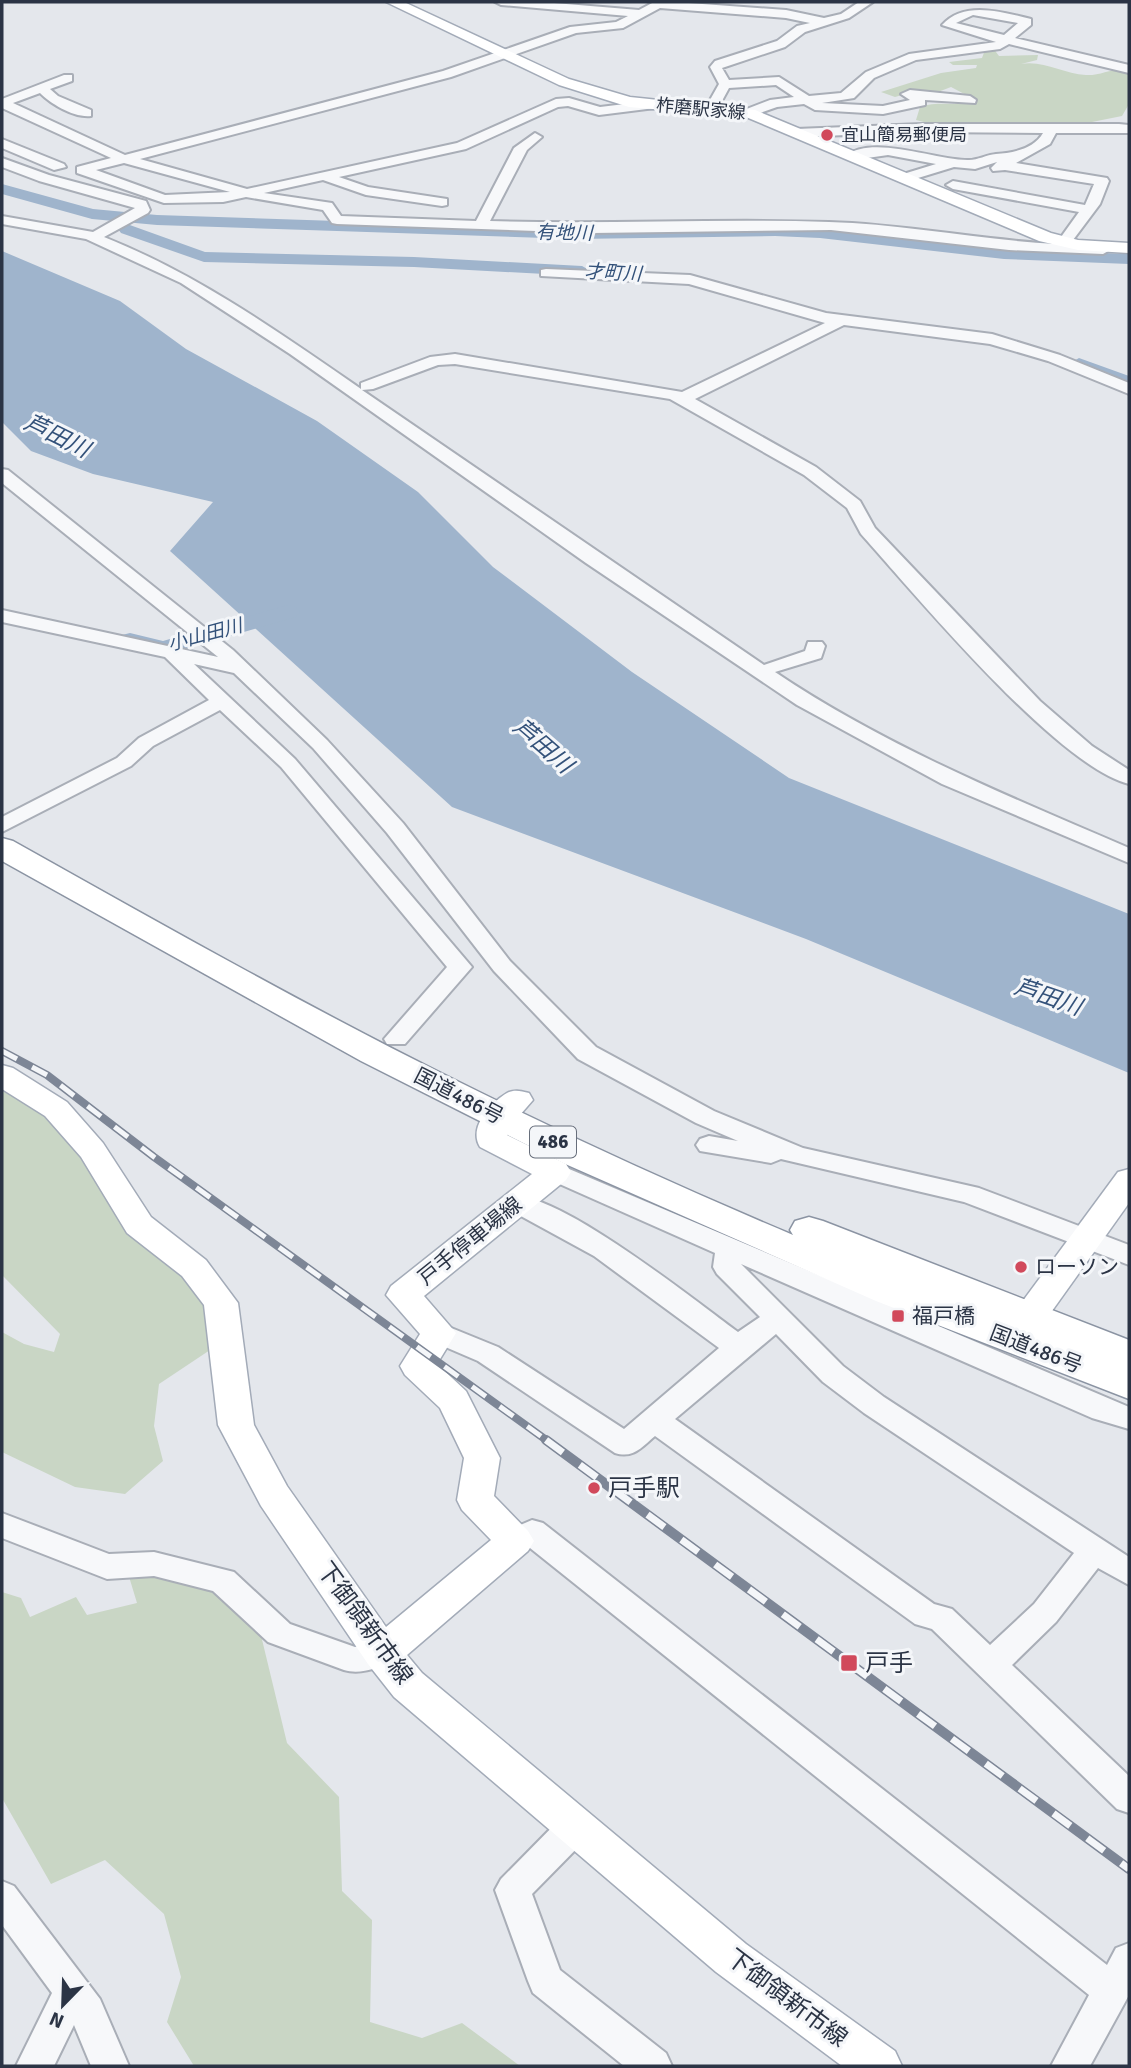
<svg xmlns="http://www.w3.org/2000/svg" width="1131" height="2068" viewBox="0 0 1131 2068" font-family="Signika,'Noto Sans JP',sans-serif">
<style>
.green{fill:#c9d6c5}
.water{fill:#9fb4cc}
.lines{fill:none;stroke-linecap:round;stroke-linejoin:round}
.river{fill:#9fb4cc;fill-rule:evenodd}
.minor-casing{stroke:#a9aeb7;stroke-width:4}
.major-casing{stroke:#a3abb8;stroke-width:3}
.highway-casing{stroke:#8b94a3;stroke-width:3}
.minor{fill:#f7f8fa;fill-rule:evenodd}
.major{fill:#fff;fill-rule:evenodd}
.highway{fill:#fff;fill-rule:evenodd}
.rail-far1-casing{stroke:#7d8696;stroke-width:8}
.rail-casing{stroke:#7d8696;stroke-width:10}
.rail-far1{stroke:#f4f6f9;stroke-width:5;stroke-dasharray:17;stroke-linecap:butt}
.rail{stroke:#f4f6f9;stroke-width:7;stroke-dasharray:21;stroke-linecap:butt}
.poi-dot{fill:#d1495b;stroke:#f4f6f9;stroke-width:2.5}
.labels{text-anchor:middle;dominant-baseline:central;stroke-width:6;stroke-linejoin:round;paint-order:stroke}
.far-street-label{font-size:18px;fill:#2b3445;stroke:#f4f6f9}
.far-poi-label{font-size:18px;fill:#2b3445;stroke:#f4f6f9;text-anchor:start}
.far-water-label{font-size:19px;font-style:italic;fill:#34527a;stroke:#f4f6f9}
.shield{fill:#f4f6f9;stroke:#676e7b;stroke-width:2}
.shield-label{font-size:19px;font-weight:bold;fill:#2b3445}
.street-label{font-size:21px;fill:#2b3445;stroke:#f4f6f9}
.poi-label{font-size:21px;fill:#2b3445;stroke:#f4f6f9;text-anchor:start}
.water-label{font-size:23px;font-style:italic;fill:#34527a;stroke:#f4f6f9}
.near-poi-label{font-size:24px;fill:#2b3445;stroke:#f4f6f9;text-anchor:start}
.near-street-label{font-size:24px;fill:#2b3445;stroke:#f4f6f9}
</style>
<rect width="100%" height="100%" fill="#e4e7ec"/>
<g class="green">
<path d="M993,48L999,56L1038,55L1037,60L1021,64C1044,60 1063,74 1086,75C1100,76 1113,67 1129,70V104L1122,116L1072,126L935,125L916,120L920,107C937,100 960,108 974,99L951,87L930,95L913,92L895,97L881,92L941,73L976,68L977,65H953L949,62L982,58L985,50Z"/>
<polygon points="2,1082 15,1086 59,1121 207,1295 216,1346 159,1384 154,1426 163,1461 125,1494 75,1487 2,1452 2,1332 24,1344 54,1352 60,1334 2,1275"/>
<polygon points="127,1570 169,1580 222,1581 258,1623 287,1743 339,1797 342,1891 372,1920 370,2022 422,2038 462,2023 520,2066 194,2066 167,2022 181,1977 164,1914 105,1860 51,1884 2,1798 2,1592 21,1598 30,1617 76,1597 87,1615 137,1603"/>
</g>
<polygon class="water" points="2,251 120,301 186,349 317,421 418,492 493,567 632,672 789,778 1129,914 1129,1073 806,939 452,807 170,551 213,502 93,474 31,451 2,422"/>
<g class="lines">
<g class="river">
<polygon points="2,184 93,209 157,215 575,229 775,226 820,228 1004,249 1129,254 1129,264 1004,259 820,238 775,236 575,239 157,225 92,219 2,194"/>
<polygon points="127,224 205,252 414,257 582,266 591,271 582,276 414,267 204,262 121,233 118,229"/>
<polygon points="1079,358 1129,376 1129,389 1072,368 1069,364"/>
<polygon points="288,605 296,607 300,612 296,617 164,655 122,645 118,640 122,635 130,633 163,641"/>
</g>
<g class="minor-casing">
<g id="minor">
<path d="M495,2H542L639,10L654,2H675L786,10L824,18L841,14L859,2H873L849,18L805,32L785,47L722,68L729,80L779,77L809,96L841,93L866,72L909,54L996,42L942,25C964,0 1002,12 1031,19V25L1015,38L1129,65V73L1009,44L1000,49L916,60L874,78L854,98L822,103L883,106L910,100L901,94L910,90L970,96L976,100L975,103L925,100V105L883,114L815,110L804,104L777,107L749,117L744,116V110L770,100L794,97L776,85L729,88L717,110H707L706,107L719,84L710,67L715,61L777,41L797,26L810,23L786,18L660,8L623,28L576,33L451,77L140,159L247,189L457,143L556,99L569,98L600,107L650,101L656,105L655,108L599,115L568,106L558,107L466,149L339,177L368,187L447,199V205L442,206L366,195L323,180L264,193L332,203L341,216L476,221L514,148L535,133L542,137L527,150L490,221C603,225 716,218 829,222C905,224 980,240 1056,244L1079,212L953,189L946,185L953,181L1085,205L1094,184L1005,170L993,171L991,168L997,162L975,169L954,167L905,182L900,181V175L936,164L888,155L853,160L846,156C872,134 938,161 969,160C978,160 986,155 996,154C1012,153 1034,149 1043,133L922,132L796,137L789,133L796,129L922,124H1119L1129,125V133H1056L1050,144L1016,163L1107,178L1109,181L1100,204L1070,244L1103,246L1110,250L1103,254L1009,250L831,230L592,233L337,224L332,223L323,210L246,197L223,202L164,203L77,173V167L111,158L2,108V99L64,75H72V81L50,89L58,96L91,110V116C74,118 51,104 40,93L13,103L125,155L443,71L570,27L616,22L628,16L501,5ZM973,15L1018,23L1004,35L956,23ZM124,163L230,192L165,195L96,170Z"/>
<polygon points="2,139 64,164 66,167 54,170 2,148"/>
<path d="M2,158L49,175L146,201L150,210L148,213L104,237C197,274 279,332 361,389V383L430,357L455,354L682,392L825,323L689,284L541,276V270L546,269L690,275L826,313L992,334L1060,355L1129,383V394L1048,361L990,344L844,325L695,399L816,467L860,501L875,528L1040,701L1092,746L1129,770V784C1057,766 914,593 861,534L847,508L804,475L670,399L455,364L438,365L373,389L362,390L764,665L805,651L808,642H822L825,646L821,658L775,672C885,746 1008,796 1129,848V863L942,784L797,705L586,563L290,354L181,283L86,239L2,224V216L93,232L135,208L39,181L2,167Z"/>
<polygon points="2,469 8,470 233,650 327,740 403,823 510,961 596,1047 714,1111 803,1148 979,1188 1129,1245 1129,1265 964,1202 781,1159 771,1163 700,1151 696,1145 700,1139 709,1136 738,1141 696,1123 578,1059 494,971 387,833 313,748 234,673 194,664 295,759 472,967 405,1044 387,1044 384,1039 447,967 281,767 220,710 153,746 131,766 2,832 2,817 117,758 139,738 209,700 165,657 2,622 2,610 218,657 2,483"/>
<path d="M555,1163L1129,1407V1429L1092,1418L741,1264L843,1366L884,1397L1129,1557V1585L1098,1568L1056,1622L1012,1665L1129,1776V1813L1117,1809L932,1629L915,1624L655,1436C642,1447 633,1459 615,1453L478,1361L429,1340L425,1333L429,1326L439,1323L498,1347L624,1429L719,1348L594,1256L508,1209L504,1203L508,1197C550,1184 699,1304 738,1332L760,1317L717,1274L713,1267L715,1253L546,1178L542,1172L546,1166ZM776,1334L823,1382L864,1413L1074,1553L1034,1604L990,1645L952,1609L934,1604L675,1419Z"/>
<path d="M2,1513L109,1554L154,1552L234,1572L290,1624L355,1647L382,1640L393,1644L398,1653L393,1662C377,1668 360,1675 344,1670L268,1642L213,1591L154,1576L107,1579L2,1538Z"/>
<polygon points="532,1520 543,1523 1107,1965 1116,1948 1129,1943 1129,1995 1090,2066 1051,2066 1089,1995 530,1548 515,1553 504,1550 500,1541 504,1532"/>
<polygon points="577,1810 589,1814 594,1825 589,1836 532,1894 560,1970 666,2053 672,2066 624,2066 533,1993 528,1981 495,1890 501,1879 565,1814"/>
<polygon points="2,1881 14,1886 100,1999 129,2066 91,2066 74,2025 54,2066 16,2066 52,1993 2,1925"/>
</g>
</g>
<g class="major-casing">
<g id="major">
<polygon points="386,2 404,2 569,79 630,97 755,110 1051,233 1078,240 1129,243 1129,253 1078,250 1039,241 746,117 629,107 559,85"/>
<path d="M2,1065L13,1068L67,1102L103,1143L151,1217L206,1260L238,1303L254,1425L287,1486L386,1627L491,1540L462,1510L457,1500L464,1458L440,1408L405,1375L400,1366L420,1334L386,1295L391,1286L532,1174L480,1147C468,1128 490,1103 507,1093C514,1089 521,1091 529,1093L533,1100L507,1130V1135L566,1164L571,1172L566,1180L424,1296L456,1333L437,1364L466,1391L500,1458L494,1496L528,1531L534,1541L528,1551L407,1655L422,1673L746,1944L895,2051L902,2066H842L716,1972L394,1697L368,1664L261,1506L218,1425L204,1305L182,1276L127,1233L81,1157L45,1116L2,1089Z"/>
<polygon points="1129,1169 1129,1203 1027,1346 1015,1349 1003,1346 998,1337 1003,1328 1118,1172"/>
</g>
</g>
<g class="highway-casing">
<path id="highway" d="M2,838L13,841C158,922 302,1004 451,1078C563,1134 677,1186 793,1235L790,1230L795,1221L809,1217L823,1221L1129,1340V1399L876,1301L563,1163L361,1061L2,861Z"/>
</g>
<use href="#minor" class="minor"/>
<use href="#major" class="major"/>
<use href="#highway" class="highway"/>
<g class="rail-far1-casing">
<polyline id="rail-far1" points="2,1051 47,1075 154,1157 549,1442"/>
</g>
<g class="rail-casing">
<polyline id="rail" points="546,1440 1129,1869"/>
</g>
<use href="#rail-far1" class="rail-far1"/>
<use href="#rail" class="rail"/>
</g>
<g class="poi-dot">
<circle cx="827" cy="135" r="7"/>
<circle cx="1021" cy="1267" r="7"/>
<rect x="891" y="1309" width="14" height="14" rx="3.5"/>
<circle cx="594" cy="1488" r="7"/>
<rect x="840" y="1654" width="18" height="18" rx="3.5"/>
</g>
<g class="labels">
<g class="far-street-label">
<text transform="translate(701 109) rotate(5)">柞磨駅家線</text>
</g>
<g class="far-poi-label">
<text x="841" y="135">宜山簡易郵便局</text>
</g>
<g class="far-water-label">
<text transform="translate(564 233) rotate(1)">有地川</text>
<text transform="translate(613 273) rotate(3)">才町川</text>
<text transform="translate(205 635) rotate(-15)">小山田川</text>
</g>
<rect class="shield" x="530" y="1126.5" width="46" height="31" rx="5"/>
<g class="shield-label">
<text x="553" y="1142">486</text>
</g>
<g class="street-label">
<text transform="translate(459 1096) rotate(27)">国道486号</text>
<text transform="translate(470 1241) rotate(-39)">戸手停車場線</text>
<text transform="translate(1036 1349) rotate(21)">国道486号</text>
</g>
<g class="poi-label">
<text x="1035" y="1267">ローソン</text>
<text x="912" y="1316">福戸橋</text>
</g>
<g class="water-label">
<text transform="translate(57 436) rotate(26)">芦田川</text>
<text transform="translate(543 746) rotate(41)">芦田川</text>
<text transform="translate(1048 997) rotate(19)">芦田川</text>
</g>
<g class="near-poi-label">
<text x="608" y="1488">戸手駅</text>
<text x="865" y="1663">戸手</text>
</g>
<g class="near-street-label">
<text transform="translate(365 1623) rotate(54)">下御領新市線</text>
<text transform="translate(787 1998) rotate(37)">下御領新市線</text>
</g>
</g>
<rect width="1131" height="2068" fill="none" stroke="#2b3445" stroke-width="7"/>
<g transform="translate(63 2005) rotate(203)" stroke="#f4f6f9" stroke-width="5" paint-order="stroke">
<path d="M0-5L12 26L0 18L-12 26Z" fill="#2b3445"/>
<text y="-10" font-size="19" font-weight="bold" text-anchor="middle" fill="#2b3445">N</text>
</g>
</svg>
